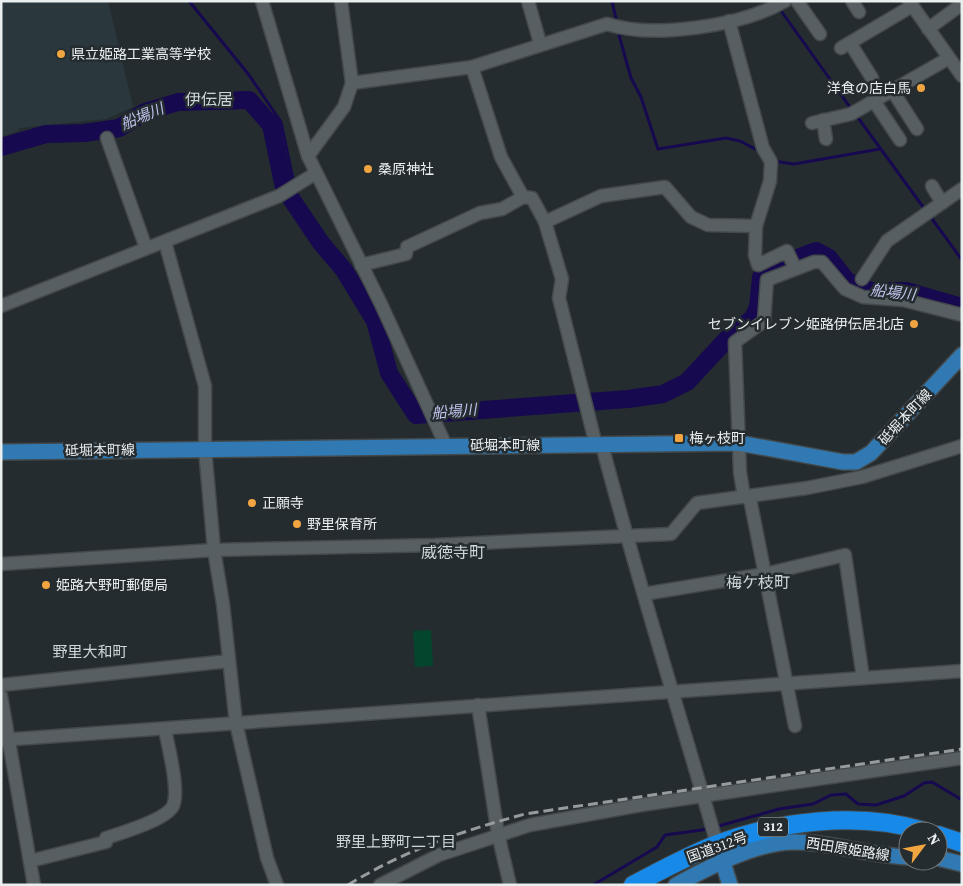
<svg xmlns="http://www.w3.org/2000/svg" width="963" height="886" viewBox="0 0 963 886" font-family="'Source Serif 4','Noto Sans JP',serif">
<style>
.built{fill:#2a383d}
.green{fill:#04462d}
.lines{fill:none;stroke-linecap:round;stroke-linejoin:round}
.stream{stroke:#17094f;stroke-width:3}
.river{stroke:#17094f;stroke-width:18}
.minor-casing{stroke:#43494b;stroke-width:15}
.major-casing{stroke:#43494b;stroke-width:18}
.highway-casing{stroke:#43494b;stroke-width:20}
.minor{stroke:#575f62;stroke-width:12}
.major{stroke:#3179b3;stroke-width:15}
.highway{stroke:#178ae9;stroke-width:18}
.rail{stroke:#969c9e;stroke-width:3;stroke-dasharray:10 5;stroke-linecap:butt}
.poi-dot{fill:#f1a540;stroke:#252c2f;stroke-width:2}
.labels{text-anchor:middle;dominant-baseline:central;stroke-width:5;stroke-linejoin:round;paint-order:stroke}
.shield{fill:#252c2f;stroke:#aeb4b5;stroke-width:1}
.shield-label{font-size:12px;font-weight:bold;fill:#e9eeef}
.poi-label{font-size:14px;fill:#e9eeef;stroke:#252c2f;text-anchor:start}
.street-label{font-size:14px;fill:#e9eeef;stroke:#252c2f}
.water-label{font-size:15px;font-style:italic;fill:#c0c5ee;stroke:#252c2f}
.neighbourhood-label{font-size:15px;fill:#cdd6d9;stroke:#252c2f}
.quarter-label{font-size:16px;fill:#cdd6d9;stroke:#252c2f}
</style>
<rect width="100%" height="100%" fill="#252c2f"/>
<polygon class="built" points="1,1 108,1 133,107 106,119 19,128 18,131 1,137"/>
<polygon class="green" points="431,630 433,666 415,667 413,631"/>
<g class="lines">
<g class="stream">
<polyline points="189,1 249,75 281,122 294,184"/>
<polyline points="612,1 617,23"/>
<polyline points="779,8 852,110"/>
<polyline points="619,34 632,35"/>
<polyline points="693,34 707,32"/>
<polyline points="619,35 631,78 641,97 658,149 726,138 740,141 759,151"/>
<polyline points="856,115 926,211"/>
<polyline points="773,159 780,162 794,164 880,149"/>
<polyline points="295,190 321,243"/>
<polyline points="930,216 962,260"/>
<polyline points="715,827 779,809 813,804 831,795 846,794 858,804 876,805 904,796 924,783 932,782 962,800"/>
<polyline points="593,885 657,847 665,835 709,829"/>
</g>
<polyline class="river" points="1,147 46,134 84,133 119,128 145,112 178,102 249,100 271,125 284,188 321,243 344,270 375,321 389,373 416,415 628,399 663,394 687,382 727,339 753,318 758,307 761,277 769,269 816,251 829,258 847,281 871,291 906,291 962,307"/>
<g class="minor-casing">
<g id="minor">
<polyline points="262,1 308,156 381,304 446,446"/>
<polyline points="341,1 352,83"/>
<polyline points="528,1 540,43"/>
<polyline points="797,1 820,34"/>
<polyline points="852,1 859,12"/>
<polyline points="909,1 962,76"/>
<polyline points="729,21 763,148 771,162 770,181 756,226 755,255 758,265 787,251 795,268"/>
<polyline points="928,29 962,4"/>
<polyline points="850,43 872,78"/>
<polyline points="841,48 912,6"/>
<polyline points="472,67 501,157 523,197 532,198 545,222 562,279 559,298 596,445"/>
<polyline points="892,90 917,129"/>
<polyline points="874,101 900,140"/>
<polyline points="823,120 826,139"/>
<polyline points="812,123 851,114 949,58"/>
<polyline points="107,138 146,248"/>
<path d="M308,156L344,107L352,83L472,67L607,24C654,39 742,26 785,1"/>
<polyline points="932,186 942,203"/>
<polyline points="545,222 601,196 665,187 691,217 708,225 756,226"/>
<polyline points="165,242 205,386 205,449 214,550 223,604 236,723 267,858 277,885"/>
<polyline points="361,265 406,254 407,247 480,213 502,209 523,197"/>
<polyline points="862,279 887,241 962,189"/>
<polyline points="1,306 279,196 316,173"/>
<path d="M602,445C637,579 679,711 717,844"/>
<polyline points="1,564 214,550 435,545 671,534 697,503 807,488 862,477 962,446"/>
<polyline points="644,594 765,574 845,555 863,678"/>
<polyline points="1,685 229,661"/>
<polyline points="1,696 34,885"/>
<polyline points="478,705 498,834 510,885"/>
<polyline points="795,726 750,499 744,497 740,472 735,342 764,321 767,280 814,262 822,262 845,289 863,297 903,300 962,315"/>
<polyline points="1,740 962,671"/>
<path d="M30,861L106,842V838C121,833 166,820 173,806C180,790 168,747 165,729"/>
<polyline points="380,885 439,855 530,825 641,805 962,758"/>
</g>
</g>
<g class="major-casing">
<g id="major">
<polyline points="1,452 739,443 843,462 856,462 871,453 962,355"/>
<polyline points="720,853 730,885"/>
<polyline points="938,858 962,864"/>
<path d="M676,885C709,867 760,840 798,842C835,843 871,856 908,857"/>
</g>
</g>
<g class="highway-casing">
<g id="highway">
<polyline points="938,835 962,843"/>
<path d="M633,885C660,871 687,856 715,845C778,821 858,811 924,831"/>
</g>
</g>
<use href="#minor" class="minor"/>
<use href="#major" class="major"/>
<use href="#highway" class="highway"/>
<path class="rail" d="M348,885C403,851 462,831 525,814L962,749"/>
</g>
<g class="poi-dot">
<circle cx="61" cy="54" r="5"/>
<circle cx="921" cy="88" r="5"/>
<circle cx="368" cy="169" r="5"/>
<circle cx="914" cy="324" r="5"/>
<rect x="674" y="433" width="10" height="10" rx="2.5"/>
<circle cx="252" cy="503" r="5"/>
<circle cx="297" cy="524" r="5"/>
<circle cx="46" cy="585" r="5"/>
</g>
<g class="labels">
<rect class="shield" x="758" y="817.5" width="30" height="19" rx="4"/>
<g class="shield-label">
<text x="773" y="827">312</text>
</g>
<g class="poi-label">
<text x="71" y="54">県立姫路工業高等学校</text>
<text x="911" y="88" text-anchor="end">洋食の店白馬</text>
<text x="378" y="169">桑原神社</text>
<text x="904" y="324" text-anchor="end">セブンイレブン姫路伊伝居北店</text>
<text x="689" y="438">梅ヶ枝町</text>
<text x="262" y="503">正願寺</text>
<text x="307" y="524">野里保育所</text>
<text x="56" y="585">姫路大野町郵便局</text>
</g>
<g class="street-label">
<text transform="translate(905 417) rotate(-47)">砥堀本町線</text>
<text x="505" y="445">砥堀本町線</text>
<text transform="translate(100 450) rotate(-1)">砥堀本町線</text>
<text transform="translate(717 847) rotate(-20)">国道312号</text>
<text transform="translate(848 849) rotate(9)">西田原姫路線</text>
</g>
<g class="water-label">
<text transform="translate(142 116) rotate(-23)">船場川</text>
<text transform="translate(893 292) rotate(7)">船場川</text>
<text transform="translate(454 411) rotate(-5)">船場川</text>
</g>
<g class="neighbourhood-label">
<text x="90" y="651">野里大和町</text>
<text x="396" y="841">野里上野町二丁目</text>
</g>
<g class="quarter-label">
<text x="209" y="99">伊伝居</text>
<text x="453" y="552">威徳寺町</text>
<text x="758" y="582">梅ケ枝町</text>
</g>
</g>
<rect width="963" height="886" fill="none" stroke="#e9eeef" stroke-width="5"/>
<g transform="translate(923 846) rotate(58)"><circle r="24" fill="#252c2f" stroke="#737a7c"/>
<path d="M0-4L9 19L0 12L-9 19Z" fill="#f1a540"/>
<text y="-8" font-size="14" font-weight="bold" text-anchor="middle" fill="#e9eeef">N</text>
</g>
</svg>
